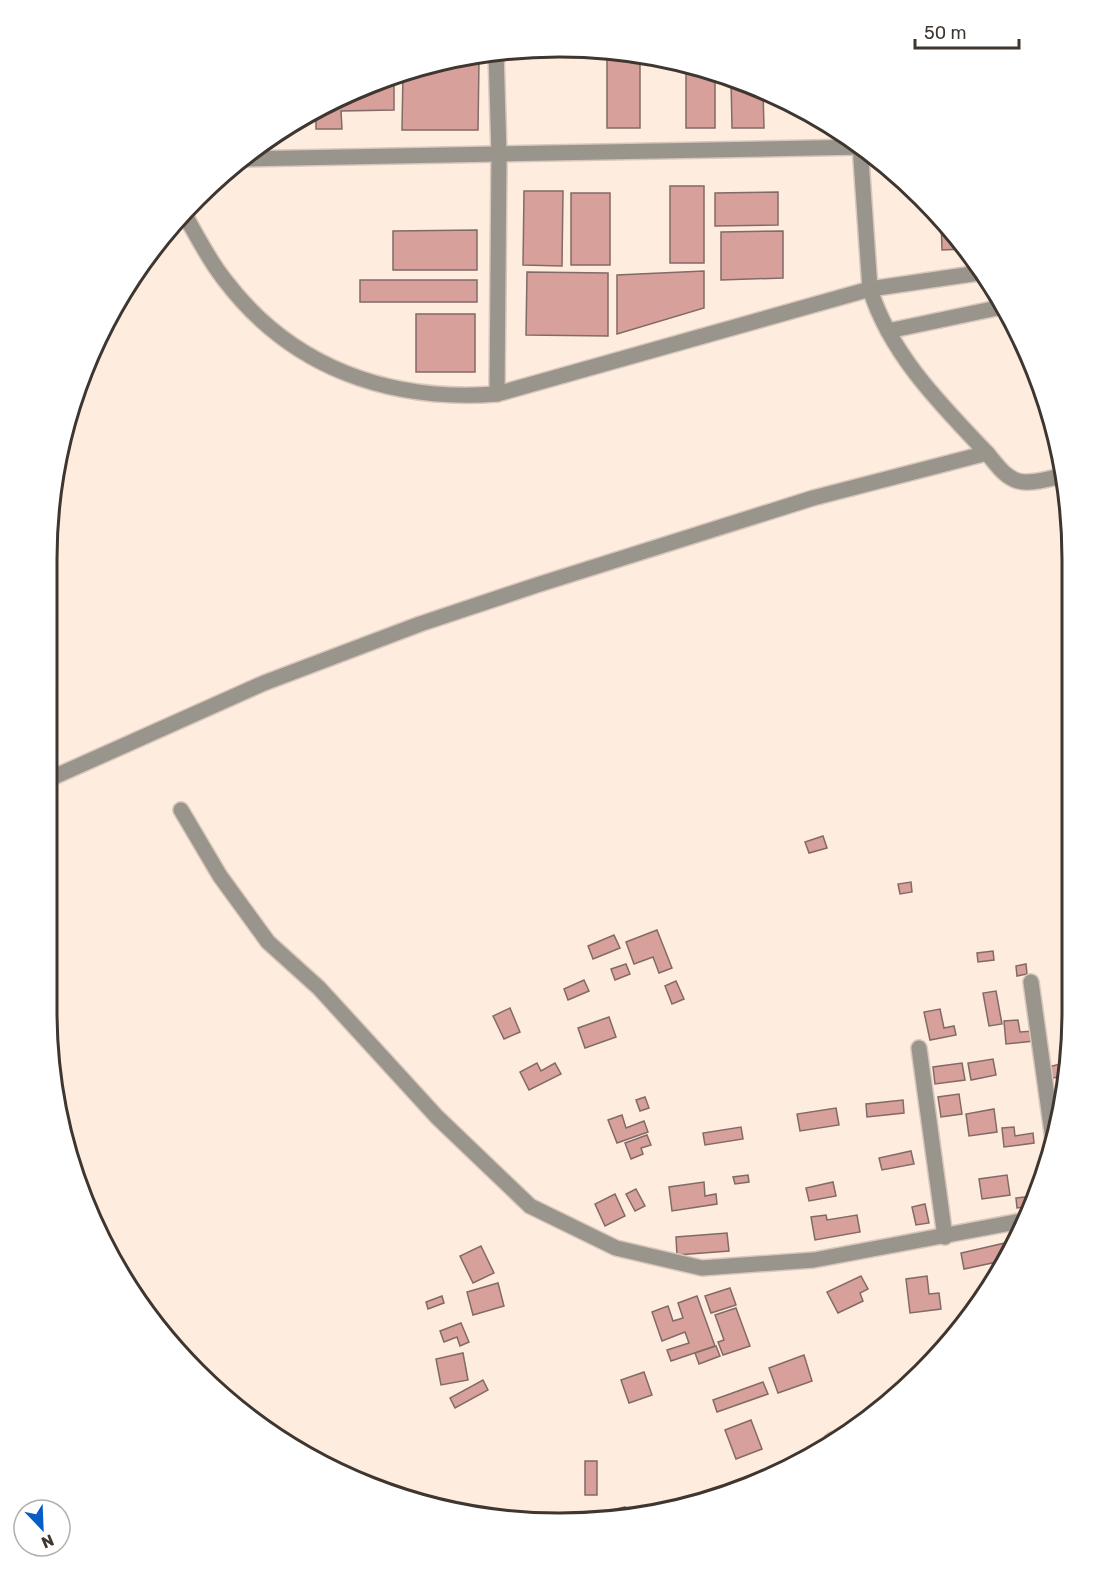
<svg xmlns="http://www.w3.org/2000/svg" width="1119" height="1570" viewBox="0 0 1119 1570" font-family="Rubik,sans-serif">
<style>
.building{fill:#d7a09a;stroke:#826a67;stroke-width:1.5}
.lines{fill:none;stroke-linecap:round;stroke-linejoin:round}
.minor-casing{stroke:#d8c8bc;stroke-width:18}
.minor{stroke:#99958c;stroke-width:15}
.rim{fill:none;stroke:#3e362f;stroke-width:3}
</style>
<rect width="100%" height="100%" fill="#feecdf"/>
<g class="building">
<polygon points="607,50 640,55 640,128 607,128"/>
<polygon points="454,60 479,60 478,130 402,130 403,72"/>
<polygon points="686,63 715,73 715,128 686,128"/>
<polygon points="394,74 394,110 341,111 342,129 316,129 316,109"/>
<polygon points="731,79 763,91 764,128 732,128"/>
<rect x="670" y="186" width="34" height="77"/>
<polygon points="524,191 563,191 562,266 523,265"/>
<polygon points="778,192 778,225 715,226 715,193"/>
<rect x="571" y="193" width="39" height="72"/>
<polygon points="941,218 945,221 964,249 942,250"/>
<polygon points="477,230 477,270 393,270 393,231"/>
<polygon points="783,231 783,278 721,280 721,232"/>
<polygon points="704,271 704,308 617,334 617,275"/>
<polygon points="527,272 608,273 608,336 526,335"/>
<rect x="360" y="280" width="117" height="22"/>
<rect x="416" y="314" width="59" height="58"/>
<polygon points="823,836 827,848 809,853 805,842"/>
<polygon points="911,882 912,892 900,894 898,884"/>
<polygon points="657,930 672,968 659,973 653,957 634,964 626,942"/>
<polygon points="614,935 620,948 593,959 588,946"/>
<polygon points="993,951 994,960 978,962 977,953"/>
<polygon points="626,964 630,974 615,980 611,969"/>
<polygon points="1026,964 1027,974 1017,976 1016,966"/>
<polygon points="584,980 589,991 568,1000 564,989"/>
<polygon points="676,981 684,999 672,1004 665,986"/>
<polygon points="996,991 1002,1024 989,1026 983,993"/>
<polygon points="510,1008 520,1032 504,1039 493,1016"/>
<polygon points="940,1009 944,1028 954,1026 956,1035 930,1040 924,1012"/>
<polygon points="609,1017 616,1037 585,1048 578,1028"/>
<polygon points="1018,1020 1020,1032 1033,1031 1034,1041 1006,1044 1004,1021"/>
<polygon points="993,1059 996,1075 971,1080 968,1063"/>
<polygon points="537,1063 541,1071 555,1063 561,1074 529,1090 520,1072"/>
<polygon points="962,1063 965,1080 935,1084 933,1067"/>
<polygon points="1066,1063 1066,1075 1049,1079 1047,1067"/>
<polygon points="959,1094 962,1114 941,1117 938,1097"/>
<polygon points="645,1097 649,1108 640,1111 636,1100"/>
<polygon points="903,1100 904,1113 867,1117 866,1104"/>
<polygon points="836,1108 839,1125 800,1131 797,1114"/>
<polygon points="994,1109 997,1132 969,1136 966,1114"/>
<polygon points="622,1115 626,1128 644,1121 648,1132 617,1143 608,1120"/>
<polygon points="741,1127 743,1139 705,1145 703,1133"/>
<polygon points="1014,1127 1015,1136 1033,1133 1034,1143 1004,1147 1002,1128"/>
<polygon points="647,1135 651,1145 641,1148 643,1154 631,1159 625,1143"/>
<polygon points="911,1151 914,1164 882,1170 879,1158"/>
<polygon points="748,1175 749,1182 735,1184 733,1177"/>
<polygon points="1007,1175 1010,1195 982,1199 979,1179"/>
<polygon points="704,1182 705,1196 716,1194 717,1204 672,1211 669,1187"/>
<polygon points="833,1182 836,1196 809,1201 806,1188"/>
<polygon points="636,1189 645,1206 635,1211 626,1194"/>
<polygon points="615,1194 625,1216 605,1226 595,1204"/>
<polygon points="1035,1196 1031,1206 1017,1208 1016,1198"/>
<polygon points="925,1204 929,1223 916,1225 912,1207"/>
<polygon points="826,1215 827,1220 857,1215 860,1232 815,1240 811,1217"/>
<polygon points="727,1233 729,1251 677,1255 676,1237"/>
<polygon points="1005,1243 1008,1256 1006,1260 964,1269 961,1253"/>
<polygon points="481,1246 494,1273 473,1283 460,1256"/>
<polygon points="861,1276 868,1289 860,1293 863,1301 838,1313 827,1292"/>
<polygon points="927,1276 929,1294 939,1293 941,1309 910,1313 906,1279"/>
<polygon points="498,1283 504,1306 473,1315 467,1292"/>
<polygon points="730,1288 736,1305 711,1313 705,1296"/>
<polygon points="442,1296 444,1303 428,1309 426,1302"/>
<polygon points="697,1296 715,1346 671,1361 667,1350 689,1343 685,1332 662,1341 652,1312 668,1306 673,1321 683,1318 678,1303"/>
<polygon points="736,1308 750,1346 723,1355 718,1342 724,1340 715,1315"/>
<polygon points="461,1323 469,1342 460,1346 457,1337 444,1342 440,1331"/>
<polygon points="716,1346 720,1356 699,1364 695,1353"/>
<polygon points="463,1353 468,1380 441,1385 436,1359"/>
<polygon points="804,1355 812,1381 778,1393 769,1368"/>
<polygon points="644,1372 652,1395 629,1403 621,1380"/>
<polygon points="483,1380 488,1390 455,1408 450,1398"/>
<polygon points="763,1382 768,1394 717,1412 713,1400"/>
<polygon points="751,1420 762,1449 736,1459 725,1430"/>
<rect x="585" y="1461" width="12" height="34"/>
<polygon points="625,1507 627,1515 603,1516 602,1513"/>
</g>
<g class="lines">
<g class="minor-casing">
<g id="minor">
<polyline points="496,51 499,155 497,394"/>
<path d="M860,145L870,289C890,353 939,403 984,450C995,461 1002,476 1018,481C1031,485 1049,478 1063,476"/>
<polyline points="242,159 863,147"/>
<path d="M186,217C198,238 209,260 224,279C291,368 389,402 497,394L870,289L979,273"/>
<polyline points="888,331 1002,307"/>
<polyline points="47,780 264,683 420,624 537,585 813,498 987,453"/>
<polyline points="181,810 220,876 268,942 319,988 437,1117 530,1206 616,1248 702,1268 814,1260 1026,1220"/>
<polyline points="1031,982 1054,1147"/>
<polyline points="919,1048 945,1237"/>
<polyline points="831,1441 832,1440"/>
</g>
</g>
<use href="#minor" class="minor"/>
</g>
<path d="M0 0H1119V1570H0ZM559 57H560A502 502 0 0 1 1062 559V1011A502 502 0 0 1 560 1513H559A502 502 0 0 1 57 1011V559A502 502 0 0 1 559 57Z" fill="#fff" fill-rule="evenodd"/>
<path class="rim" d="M559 57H560A502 502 0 0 1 1062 559V1011A502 502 0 0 1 560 1513H559A502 502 0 0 1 57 1011V559A502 502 0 0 1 559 57Z"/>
<g transform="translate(42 1528) rotate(157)"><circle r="28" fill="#ffffff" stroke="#b2afac" stroke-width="1.5"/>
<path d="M0-4.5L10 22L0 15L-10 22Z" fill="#075dc6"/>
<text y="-9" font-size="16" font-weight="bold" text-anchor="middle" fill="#3e362f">N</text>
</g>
<path d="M915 39v9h104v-9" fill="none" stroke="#3e362f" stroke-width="3"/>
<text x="924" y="39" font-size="18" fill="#3e362f" stroke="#ffffff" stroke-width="4.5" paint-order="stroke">50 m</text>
</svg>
